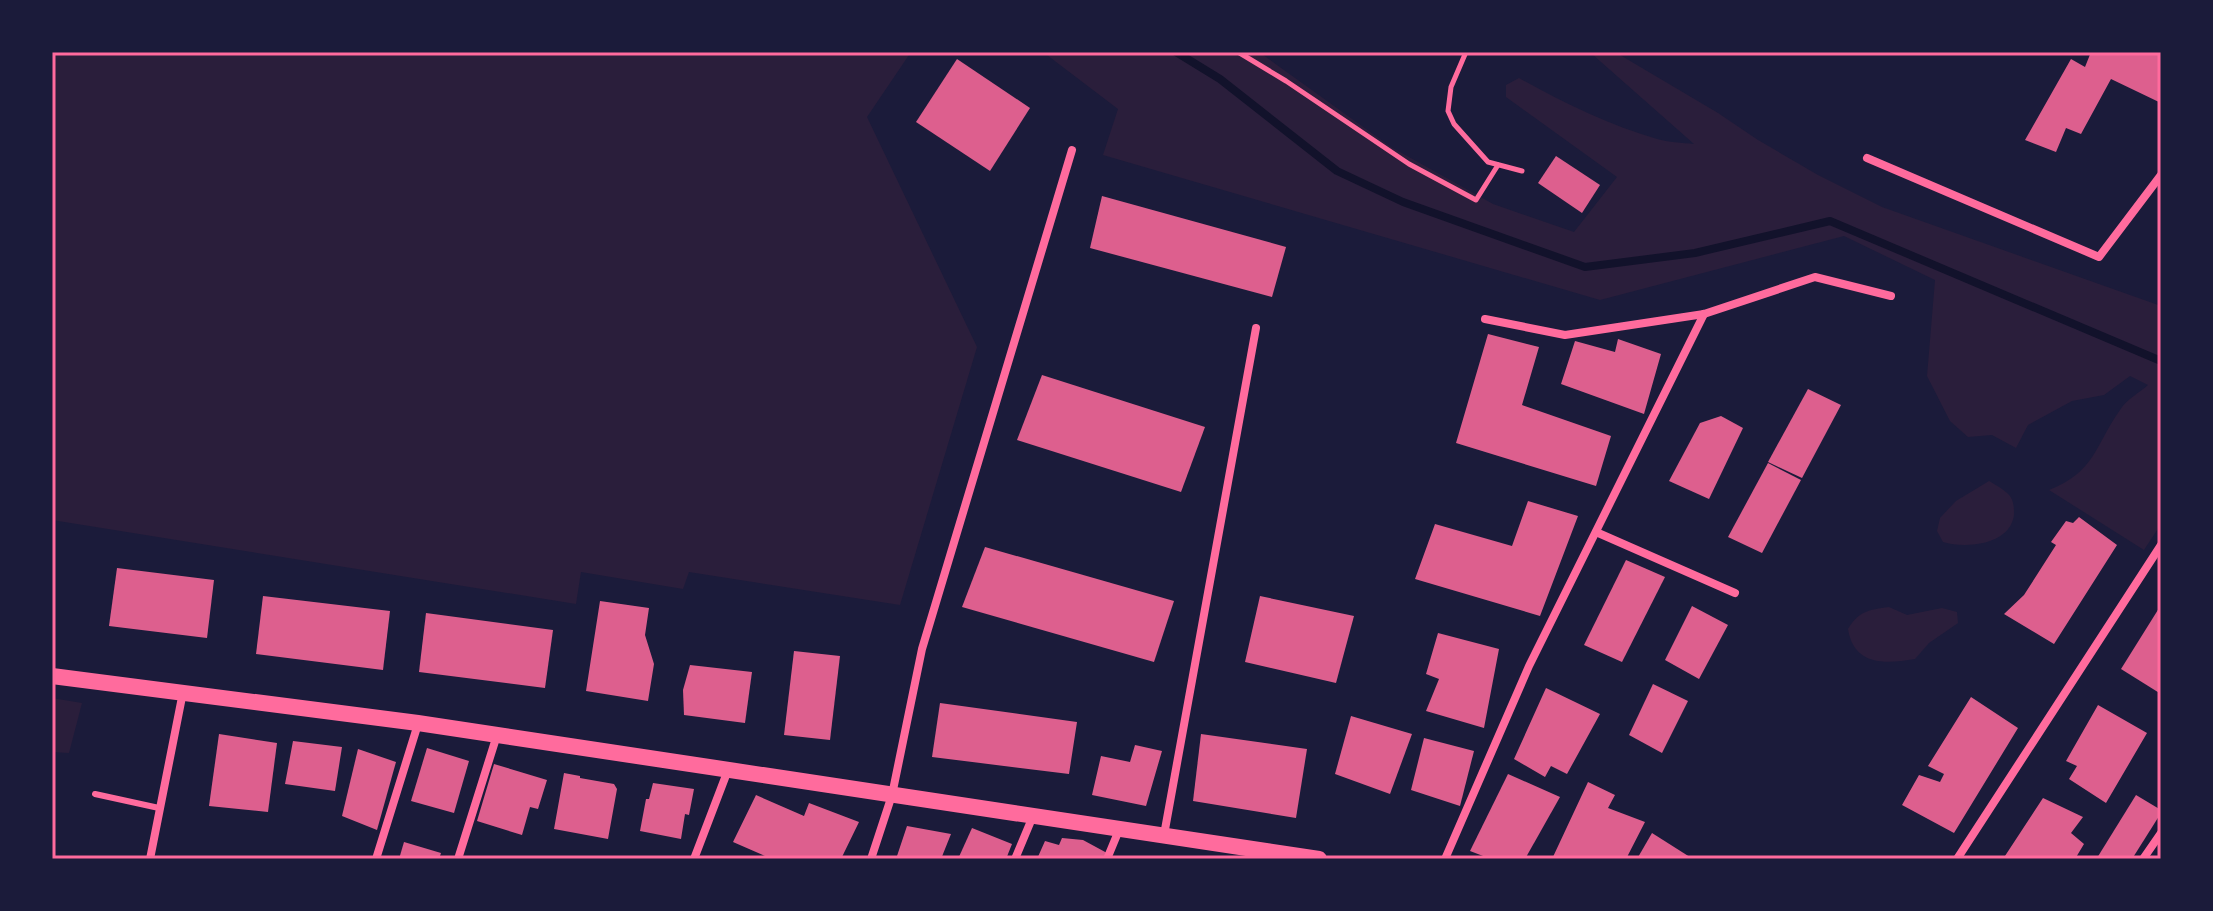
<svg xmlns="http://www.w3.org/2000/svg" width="2213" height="911" viewBox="0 0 2213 911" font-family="Figtree,sans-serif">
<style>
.green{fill:#2a1e3b}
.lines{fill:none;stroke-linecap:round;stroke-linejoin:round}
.stream{stroke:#12122b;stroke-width:8}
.building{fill:#dd5f8e}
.path{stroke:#ff6b9d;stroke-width:5}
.service{stroke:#ff6b9d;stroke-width:6}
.minor{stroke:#ff6b9d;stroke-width:8}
.secondary{stroke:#ff6b9d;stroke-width:16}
.neatline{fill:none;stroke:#ff6b9d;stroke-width:3}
</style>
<rect width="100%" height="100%" fill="#1b1b3a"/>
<g class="green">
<polygon points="52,52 911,52 867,117 977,347 900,605 689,572 683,589 581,572 576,604 52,520"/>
<path d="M1043,52H1259L1391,147L1493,204L1574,232L1617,177L1506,97V85L1519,78C1562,102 1609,125 1657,139C1668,142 1682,143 1694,144L1592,54L1593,52H1615L1718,113L1758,140L1818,175L1882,207L2161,306V524L2144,550L2049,490C2096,471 2094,447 2120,410C2127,399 2139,393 2148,385L2130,376L2104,395L2072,401L2028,425L2016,448L1992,435L1968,437L1950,421L1927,376L1935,280L1844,236L1600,300L1103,155L1118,109Z"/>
<path d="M1989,481C1996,485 2005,490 2010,496C2014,502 2014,508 2014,515C2010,545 1966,549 1943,542L1937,531L1940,518L1956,501Z"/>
<path d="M1889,607L1907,615L1942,608L1957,612L1958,623L1929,643L1915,659C1885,664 1854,666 1848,629C1859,611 1868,610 1889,607Z"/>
<polygon points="52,698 82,703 69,753 52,752"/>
</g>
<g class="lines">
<polyline class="stream" points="1176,52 1220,79 1337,171 1403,202 1585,267 1695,253 1830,221 2161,361"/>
</g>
<g class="building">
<polygon points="2091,52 2161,52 2161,103 2111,79 2081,134 2066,128 2056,152 2025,140 2071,59 2085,67"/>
<polygon points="957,59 1030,108 990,171 916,122"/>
<polygon points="1556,156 1600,185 1582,213 1538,183"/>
<polygon points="1102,196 1286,247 1272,297 1090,248"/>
<polygon points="1488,334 1539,347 1522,405 1611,436 1596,486 1456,443"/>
<polygon points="1618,339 1661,354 1644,414 1561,384 1575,341 1615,352"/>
<polygon points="1042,375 1205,427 1181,492 1017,440"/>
<polygon points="1808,389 1841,405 1802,478 1768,462"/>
<polygon points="1721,416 1743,428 1709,499 1669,481 1700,423"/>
<polygon points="1768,463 1801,480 1762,553 1728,537"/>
<polygon points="1528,501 1578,516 1540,616 1415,579 1435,524 1512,546"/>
<polygon points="2079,517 2117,545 2054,644 2004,614 2024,595 2056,545 2051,542 2066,521 2073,523"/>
<polygon points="985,547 1174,601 1154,662 962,607"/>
<polygon points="1626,560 1665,577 1622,662 1584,645"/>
<polygon points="117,568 214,580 207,638 109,626"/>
<polygon points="263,596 390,611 383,670 256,654"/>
<polygon points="1260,596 1354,616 1336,683 1245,662"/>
<polygon points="600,601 649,608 645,635 654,664 648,701 586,691"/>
<polygon points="2161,605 2161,694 2121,669"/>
<polygon points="1692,606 1728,625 1699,679 1665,660"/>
<polygon points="426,613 553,630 545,688 419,672"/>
<polygon points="1438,633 1499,649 1484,728 1426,711 1439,679 1426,674"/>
<polygon points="794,651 840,656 830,740 784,735"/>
<polygon points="690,665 752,672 745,723 684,715 683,690"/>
<polygon points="1653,684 1688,701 1662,753 1629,735"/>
<polygon points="1546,688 1600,714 1567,774 1551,766 1545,777 1514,759"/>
<polygon points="1971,697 2018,728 1954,833 1902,805 1919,775 1940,782 1944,774 1928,766"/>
<polygon points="940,703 1077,722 1069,774 932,757"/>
<polygon points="2098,705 2147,733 2106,803 2069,779 2077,766 2066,761"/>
<polygon points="1351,716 1412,734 1390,794 1335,774"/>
<polygon points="219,734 277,743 268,812 209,806"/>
<polygon points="1201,734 1307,749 1296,818 1193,801"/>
<polygon points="1424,738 1474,751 1460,806 1411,790"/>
<polygon points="293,741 342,747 335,791 285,784"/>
<polygon points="1135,745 1162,751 1146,806 1092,795 1101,756 1130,762"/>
<polygon points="427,748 469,761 454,813 411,801"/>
<polygon points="358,749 396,762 377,830 342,816"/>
<polygon points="494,764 547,780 538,809 530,807 522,835 477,821"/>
<polygon points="564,773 580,776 580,778 614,784 617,789 608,839 554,829"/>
<polygon points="1508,774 1560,797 1525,859 1491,859 1470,851"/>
<polygon points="1588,782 1615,795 1608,808 1645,822 1626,859 1552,859"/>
<polygon points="653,783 694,789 689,815 685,814 681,839 640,831 646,799 649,799"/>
<polygon points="756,795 804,816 809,803 859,822 841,859 772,859 733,842"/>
<polygon points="2136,795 2161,810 2161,813 2132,859 2097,858"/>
<polygon points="2043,798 2083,817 2071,833 2084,844 2075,859 2003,859"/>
<polygon points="907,826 951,834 941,859 896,859"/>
<polygon points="972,828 1012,844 1006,859 958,859"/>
<polygon points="1652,833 1693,859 1637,859"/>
<polygon points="1062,838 1083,840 1107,853 1105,859 1037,859 1045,841 1059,845"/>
<polygon points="404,842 441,853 439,859 399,859"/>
</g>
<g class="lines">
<g class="path">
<polyline points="1238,52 1286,81 1409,164 1476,200 1498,165"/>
<polyline points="1466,52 1451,87 1448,111 1454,124 1488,162 1522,171"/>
</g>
<polyline class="service" points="95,794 159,808"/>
<g class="minor">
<polyline points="1867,158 2099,257 2161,175"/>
<polyline points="1485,319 1565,335 1704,314 1815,277 1891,296"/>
<polyline points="1596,532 1735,593"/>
<polyline points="1164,835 1256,328"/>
<polyline points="150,859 183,692"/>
<polyline points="376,859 418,724"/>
<polyline points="458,859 497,735"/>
<polyline points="694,859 728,770"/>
<polyline points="871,859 892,795 922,649 1072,150"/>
<polyline points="1015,859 1033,816"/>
<polyline points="1107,859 1119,830"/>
<polyline points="1445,859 1529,666 1704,314"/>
<polyline points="1957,859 2161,545"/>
<polyline points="2143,859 2161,833"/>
</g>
<polyline class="secondary" points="52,676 418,723 1319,859"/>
</g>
<rect width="2213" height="911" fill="none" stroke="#1b1b3a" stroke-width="108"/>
<rect x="54" y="54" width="2105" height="803" class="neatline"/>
</svg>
